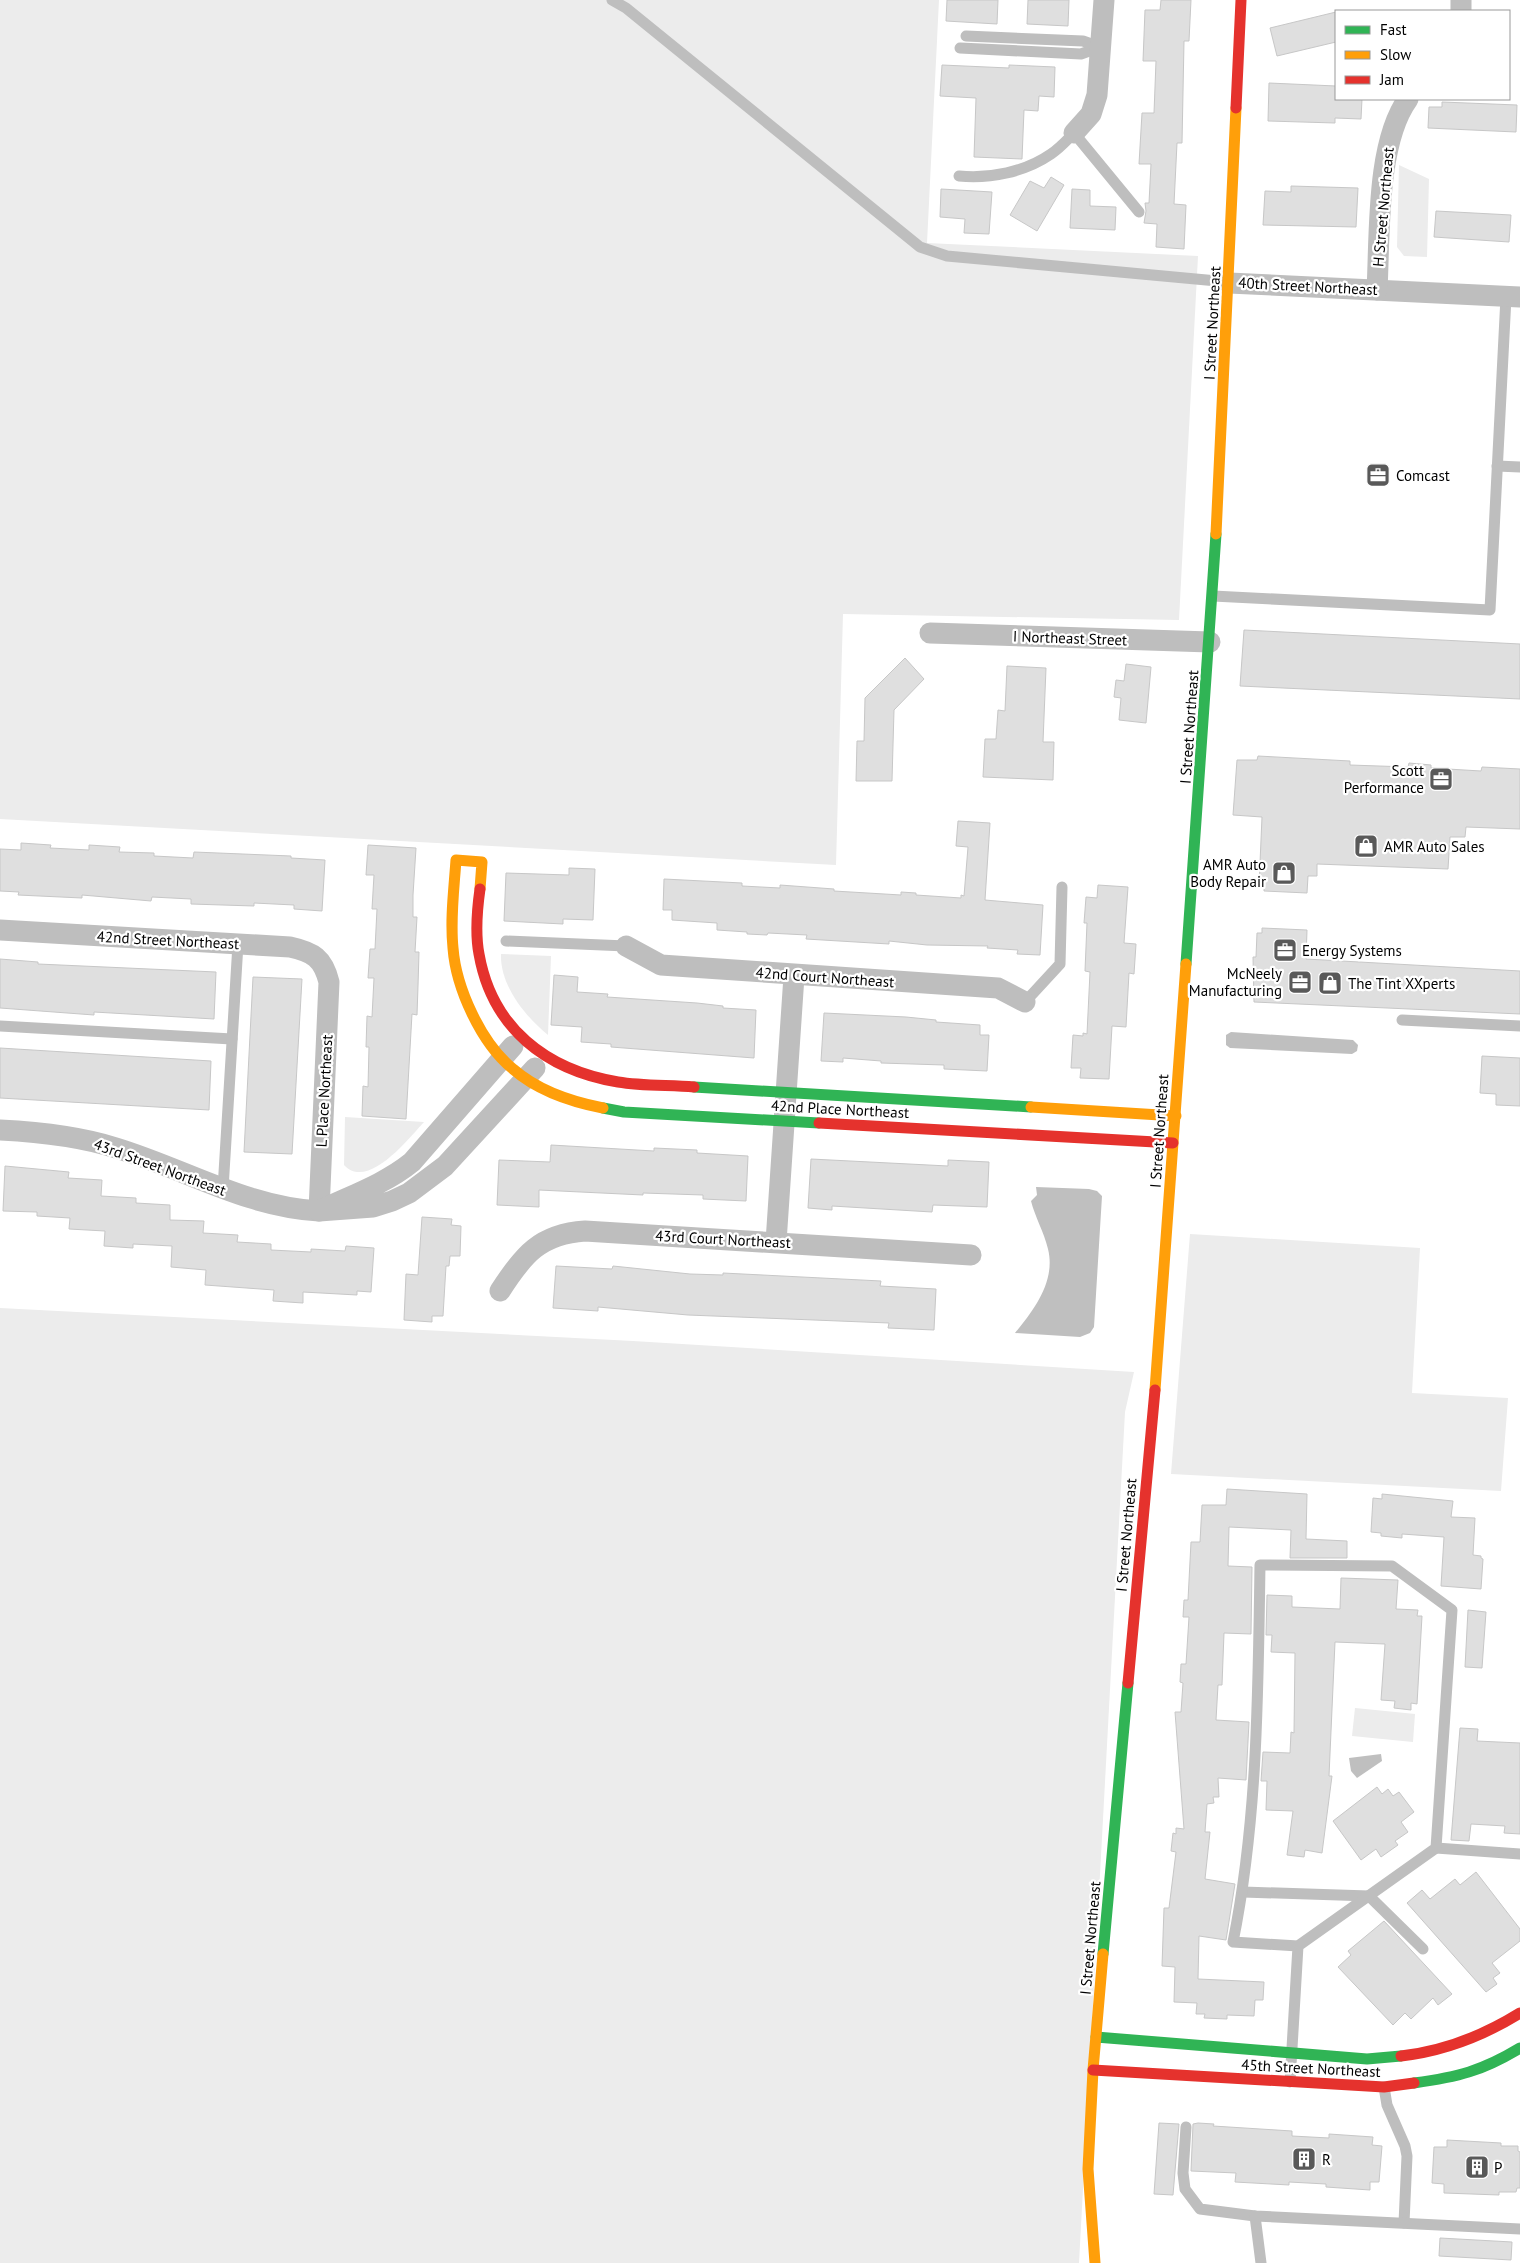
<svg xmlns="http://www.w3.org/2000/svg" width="1520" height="2263" viewBox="0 0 1520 2263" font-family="'PT Sans',sans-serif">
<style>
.green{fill:#ececec}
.water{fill:#bfbfbf}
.building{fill:#dfdfdf;stroke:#c7c7c7}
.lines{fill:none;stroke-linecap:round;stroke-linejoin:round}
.lane{stroke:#bebebe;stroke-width:11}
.street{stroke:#bebebe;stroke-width:21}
.fast{stroke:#30b455;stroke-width:11}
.slow{stroke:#ff9f0a;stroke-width:11}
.jam{stroke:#e5322d;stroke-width:11}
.labels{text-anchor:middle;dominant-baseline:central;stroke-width:4.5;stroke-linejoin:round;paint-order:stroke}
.street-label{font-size:15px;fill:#000;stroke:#fff}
.poi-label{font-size:15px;fill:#000;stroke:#fff;text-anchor:start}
</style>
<rect width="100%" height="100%" fill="#fff"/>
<g class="green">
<polygon points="0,0 939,0 927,243 1198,256 1179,620 843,614 836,865 0,819"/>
<polygon points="1399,165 1429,179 1427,257 1404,256 1397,247"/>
<path d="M501,954L551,956L548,1035C524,1015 500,985 501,954Z"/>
<path d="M345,1117L424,1122C409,1138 368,1191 344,1165Z"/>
<polygon points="1190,1234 1420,1248 1412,1393 1508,1398 1501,1491 1171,1474"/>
<polygon points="0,1308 633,1341 1134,1372 1125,1412 1079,2263 0,2263"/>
<polygon points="1355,1708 1415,1714 1413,1742 1352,1736"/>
</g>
<g class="water">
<polygon points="1231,1032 1353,1040 1358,1045 1357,1051 1352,1054 1230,1048 1226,1045 1226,1035"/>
<path d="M1036,1187L1089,1189L1097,1191L1102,1196L1094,1327L1090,1333L1080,1337L1015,1333C1034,1310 1056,1281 1048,1249C1044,1232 1035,1217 1031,1201L1037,1195Z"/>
<polygon points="1381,1754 1382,1761 1357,1778 1351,1771 1349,1758"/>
</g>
<g class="building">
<polygon points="947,0 998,0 997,24 946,21"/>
<polygon points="1028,0 1069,0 1068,26 1027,24"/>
<polygon points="1161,0 1191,0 1189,41 1184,41 1182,143 1177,143 1174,204 1186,205 1184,249 1156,247 1157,224 1144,223 1146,211 1145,203 1149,203 1151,164 1139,164 1142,113 1154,113 1156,61 1143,61 1145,10 1160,10"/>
<polygon points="1336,12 1336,42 1277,56 1270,28"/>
<polygon points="942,65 1009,68 1009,65 1055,67 1054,97 1039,96 1038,111 1024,110 1022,159 974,157 976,98 940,96"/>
<polygon points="1269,83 1336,86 1336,99 1362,99 1361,119 1335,118 1335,123 1268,121"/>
<polygon points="1442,102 1517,105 1516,132 1428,128 1429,107 1442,107"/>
<polygon points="1051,177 1064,185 1037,231 1010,215 1030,181 1044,188"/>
<polygon points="1291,186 1358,188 1356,227 1263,225 1265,191 1291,192"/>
<polygon points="941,189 992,192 989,234 964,233 965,219 940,217"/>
<polygon points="1072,189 1090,190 1090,206 1116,207 1115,230 1070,228"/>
<polygon points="1436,211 1511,215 1509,242 1434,237"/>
<polygon points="1244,630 1520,644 1520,699 1240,686"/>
<polygon points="905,658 924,679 894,710 892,781 856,781 857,741 864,741 865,698"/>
<polygon points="1126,664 1151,667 1146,723 1119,720 1121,698 1114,697 1116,680 1124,681"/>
<polygon points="1007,666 1046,668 1043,742 1054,742 1053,780 983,777 985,739 996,739 998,710 1005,711"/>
<polygon points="1258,756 1350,761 1350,765 1408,767 1409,763 1431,765 1431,768 1481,771 1482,767 1520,769 1520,829 1466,827 1465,837 1450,837 1448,869 1317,864 1317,876 1308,876 1307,893 1264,891 1264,886 1259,886 1262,817 1233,815 1237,760 1257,760"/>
<polygon points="958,821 990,823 985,900 1043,905 1040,955 1017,954 1018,950 987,948 988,946 927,945 889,941 889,944 806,939 807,935 768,933 767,935 747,934 747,932 717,930 717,923 672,920 672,910 663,910 664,879 742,883 742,886 780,888 780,885 834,889 834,891 901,895 901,892 916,893 916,895 961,898 961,895 964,896 968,847 956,846"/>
<polygon points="21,843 51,845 50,848 89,850 89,845 120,847 119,852 154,853 154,856 193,858 194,852 291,856 291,858 325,860 322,911 294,909 294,905 254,903 254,906 191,904 191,899 152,897 151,901 82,895 82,898 18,895 19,892 0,891 0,849 21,850"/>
<polygon points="368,845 416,848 413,895 413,917 417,917 415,952 419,952 418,986 417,1015 412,1014 406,1119 362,1116 363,1086 368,1087 369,1047 366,1047 367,1016 372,1017 374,978 368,978 370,949 375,949 377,909 372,909 374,875 366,875"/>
<polygon points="569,868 595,869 593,920 563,919 563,924 504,921 506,873 569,875"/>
<polygon points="1098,885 1128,887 1124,943 1136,944 1134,974 1129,973 1126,1027 1112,1026 1109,1079 1080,1078 1081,1068 1071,1068 1073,1035 1083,1036 1083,1033 1087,1034 1090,972 1085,971 1087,923 1084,923 1086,897 1097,898"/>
<polygon points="1262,928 1307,930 1306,959 1520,971 1520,1014 1254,1002 1253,957 1256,957 1257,933 1262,933"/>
<polygon points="0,959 38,962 38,964 216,972 214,1019 94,1012 94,1015 0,1008"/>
<polygon points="554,975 578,977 577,992 608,994 607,997 697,1003 723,1006 723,1008 756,1010 754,1058 611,1047 611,1044 581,1042 582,1027 551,1025"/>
<polygon points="253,977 302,979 292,1154 244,1152"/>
<polygon points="824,1013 906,1017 936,1020 936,1022 980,1025 980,1035 989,1035 987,1071 944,1069 944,1065 881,1063 881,1061 843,1058 843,1062 821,1061"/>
<polygon points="0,1048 211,1061 209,1110 0,1098"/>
<polygon points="1482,1056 1520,1058 1520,1106 1496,1105 1496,1094 1480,1093"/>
<polygon points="551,1145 654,1151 654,1148 697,1150 697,1153 748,1156 746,1201 703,1199 703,1195 643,1193 643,1195 539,1190 539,1207 497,1205 499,1160 550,1162"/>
<polygon points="811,1159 948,1166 948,1160 989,1162 987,1207 933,1205 932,1212 832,1206 832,1210 808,1208"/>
<polygon points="5,1166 69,1172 68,1178 102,1180 101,1196 136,1198 136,1203 170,1205 170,1220 204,1221 203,1233 238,1235 237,1242 271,1244 271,1250 311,1252 311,1249 345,1251 346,1246 374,1248 371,1292 357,1291 357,1295 303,1292 303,1303 273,1301 274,1290 205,1285 206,1270 171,1267 172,1246 133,1244 133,1248 104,1246 105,1231 69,1229 70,1218 37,1216 37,1212 3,1211"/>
<polygon points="422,1217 452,1219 451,1225 461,1226 460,1256 450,1256 449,1266 446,1266 443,1316 432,1316 432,1322 404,1320 406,1274 418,1275"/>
<polygon points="556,1266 612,1269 613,1266 690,1274 723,1275 723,1273 881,1281 880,1286 936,1289 934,1330 888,1328 889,1323 688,1315 598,1307 598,1311 553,1308"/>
<polygon points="1227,1489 1307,1494 1306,1539 1347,1541 1347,1558 1290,1558 1291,1530 1229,1527 1228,1566 1252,1567 1251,1634 1224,1633 1222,1685 1218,1685 1216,1720 1249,1722 1246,1780 1218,1778 1219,1797 1213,1797 1214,1803 1207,1804 1205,1832 1210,1832 1205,1879 1235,1884 1226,1940 1199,1936 1198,1979 1264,1982 1263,2000 1255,2000 1254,2016 1227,2015 1227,2019 1204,2018 1205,2014 1196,2014 1197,2003 1174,2002 1175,1967 1162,1966 1164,1908 1169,1908 1176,1852 1171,1851 1173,1833 1176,1834 1176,1828 1184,1829 1175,1712 1181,1712 1183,1683 1180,1682 1181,1664 1186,1664 1189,1617 1183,1617 1184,1600 1188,1600 1191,1542 1200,1542 1202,1505 1226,1505"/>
<polygon points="1382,1494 1453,1501 1451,1517 1475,1518 1473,1555 1481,1556 1481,1558 1483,1559 1481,1589 1441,1586 1444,1537 1402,1534 1402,1538 1381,1536 1381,1533 1371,1532 1373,1498 1382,1499"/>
<polygon points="1341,1578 1398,1580 1396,1609 1418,1610 1417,1616 1422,1616 1417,1704 1411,1703 1411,1710 1394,1708 1395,1701 1381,1700 1385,1644 1335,1642 1329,1776 1332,1776 1322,1853 1305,1850 1304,1857 1287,1855 1293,1811 1266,1810 1267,1781 1261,1781 1263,1752 1290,1753 1291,1732 1294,1733 1295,1653 1271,1652 1272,1635 1266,1635 1267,1595 1292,1596 1292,1607 1340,1609"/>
<polygon points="1468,1610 1486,1612 1482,1668 1465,1667"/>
<polygon points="1460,1728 1478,1729 1477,1741 1520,1743 1520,1834 1504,1833 1505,1826 1471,1824 1469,1841 1451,1840"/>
<polygon points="1377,1787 1382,1794 1388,1789 1393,1796 1399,1792 1414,1812 1401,1822 1408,1832 1395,1841 1398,1845 1381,1857 1376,1849 1361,1860 1333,1821"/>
<polygon points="1476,1872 1520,1929 1520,1941 1492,1963 1500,1973 1493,1978 1497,1984 1486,1992 1407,1903 1422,1890 1430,1899 1455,1879 1460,1885"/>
<polygon points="1384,1921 1452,1994 1438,2005 1433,1998 1411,2019 1405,2013 1393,2025 1338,1967 1351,1955 1348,1951"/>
<polygon points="1159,2123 1179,2124 1173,2195 1154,2194"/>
<polygon points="1198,2123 1214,2124 1213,2126 1292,2131 1292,2136 1329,2138 1329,2134 1373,2137 1372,2145 1382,2146 1379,2182 1370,2182 1370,2190 1326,2187 1326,2184 1289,2182 1289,2185 1235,2182 1236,2173 1191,2171 1193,2124"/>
<polygon points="1447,2140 1501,2143 1501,2146 1518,2146 1518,2151 1520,2152 1520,2188 1517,2188 1516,2192 1499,2192 1499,2195 1444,2193 1444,2184 1432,2183 1434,2147 1447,2147"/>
<polygon points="1440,2238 1512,2242 1511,2260 1439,2256"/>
</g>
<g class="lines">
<g class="lane">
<polyline points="612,0 626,8 920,247 947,256 1228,282"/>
<polyline points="960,48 1081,54 1100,47 1083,41 966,36"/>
<path d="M959,176C990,179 1025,172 1051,154C1060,148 1067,140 1074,133L1139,212"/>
<polyline points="1497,466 1520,467"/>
<polyline points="1213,596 1490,610 1506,297"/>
<polyline points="506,941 626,946"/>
<polyline points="1025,1002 1060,964 1062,887"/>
<polyline points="1402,1020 1520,1026"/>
<polyline points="0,1026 232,1039"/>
<polyline points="223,1189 238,944"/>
<polyline points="1436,1848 1520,1854"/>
<polyline points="1243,1892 1369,1896 1423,1949"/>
<path d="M1290,2082L1298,1946L1436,1848L1452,1610L1392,1566L1260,1565C1258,1691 1258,1818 1233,1942L1298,1946"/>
<polyline points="1384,2087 1387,2105 1405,2146 1407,2156 1404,2223"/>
<polyline points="1186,2127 1183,2173 1185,2189 1200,2209 1255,2216 1520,2229"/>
<polyline points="1255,2216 1261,2263"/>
</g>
<g class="street">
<polyline points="1461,11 1461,0"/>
<polyline points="1074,133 1091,114 1097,95 1104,0"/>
<polyline points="1229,283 1520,297"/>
<path d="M1377,290C1380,235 1376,143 1408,99"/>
<polyline points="930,633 1210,642"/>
<path d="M0,930L290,947C313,952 323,958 329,982L319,1211C246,1207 185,1169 116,1148C79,1136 39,1132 0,1130"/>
<polyline points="626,946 661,965 998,988 1025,1002"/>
<path d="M513,1046L412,1162C385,1184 350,1196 319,1211L373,1207L392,1201L409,1193L445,1166L535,1068"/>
<polyline points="776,1242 794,976"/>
<path d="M500,1291C523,1255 540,1234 585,1231L971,1255"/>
</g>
<g class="fast">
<polyline points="1186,964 1216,534"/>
<polyline points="694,1087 1031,1107"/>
<polyline points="603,1108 624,1112 819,1123"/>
<polyline points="1103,1954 1128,1683"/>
<polyline points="1096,2037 1367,2059 1401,2056"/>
<path d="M1414,2083C1458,2077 1482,2071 1520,2048"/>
</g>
<g class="slow">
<polyline points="1216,534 1236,108"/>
<path d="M480,889L482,862L456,860C454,889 450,919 453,948C456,988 481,1043 513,1069C537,1090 572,1102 603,1108"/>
<polyline points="1031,1107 1176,1116"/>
<polyline points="1155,1390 1186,964"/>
<polyline points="1095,2263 1088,2169 1093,2070 1103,1954"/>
</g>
<g class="jam">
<polyline points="1236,108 1241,0"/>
<path d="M480,889C477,910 475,933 479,954C492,1028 546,1070 618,1082C642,1086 669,1085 694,1087"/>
<polyline points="819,1123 1173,1143"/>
<polyline points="1128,1683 1155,1390"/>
<path d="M1401,2056C1445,2051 1483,2036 1520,2013"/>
<polyline points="1093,2070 1384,2087 1414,2083"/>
</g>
</g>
<defs>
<g id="office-square" transform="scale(1.25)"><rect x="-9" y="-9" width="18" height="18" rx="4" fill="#595959" stroke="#fff"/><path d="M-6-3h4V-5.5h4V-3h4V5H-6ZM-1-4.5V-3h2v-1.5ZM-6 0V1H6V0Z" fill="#fff"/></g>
<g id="shop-square" transform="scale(1.25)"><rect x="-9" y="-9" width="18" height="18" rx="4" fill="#595959" stroke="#fff"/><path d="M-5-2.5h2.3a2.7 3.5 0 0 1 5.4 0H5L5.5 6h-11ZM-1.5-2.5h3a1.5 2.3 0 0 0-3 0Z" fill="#fff"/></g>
<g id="building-square" transform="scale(1.25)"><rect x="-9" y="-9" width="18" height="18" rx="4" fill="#595959" stroke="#fff"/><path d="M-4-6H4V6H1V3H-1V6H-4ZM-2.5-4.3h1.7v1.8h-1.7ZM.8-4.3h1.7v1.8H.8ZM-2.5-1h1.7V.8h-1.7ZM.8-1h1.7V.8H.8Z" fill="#fff"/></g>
</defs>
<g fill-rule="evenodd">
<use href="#office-square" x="1378" y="475"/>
<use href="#office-square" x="1441" y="779"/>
<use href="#shop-square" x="1366" y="846"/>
<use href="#shop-square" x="1284" y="873"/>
<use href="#office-square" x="1285" y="950"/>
<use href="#office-square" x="1300" y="982"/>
<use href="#shop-square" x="1330" y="983"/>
<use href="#building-square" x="1304" y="2159"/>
<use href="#building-square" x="1477" y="2167"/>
</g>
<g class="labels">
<g class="street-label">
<text transform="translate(1383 207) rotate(-85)">H Street Northeast</text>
<text transform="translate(1308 286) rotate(3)">40th Street Northeast</text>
<text transform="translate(1212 323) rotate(-87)">I Street Northeast</text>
<text transform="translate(1070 638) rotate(2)">I Northeast Street</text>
<text transform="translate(1189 727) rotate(-86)">I Street Northeast</text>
<text transform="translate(168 940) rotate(3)">42nd Street Northeast</text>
<text transform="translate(825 977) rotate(4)">42nd Court Northeast</text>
<text transform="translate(324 1091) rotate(-87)">L Place Northeast</text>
<text transform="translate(840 1109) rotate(3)">42nd Place Northeast</text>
<text transform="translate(1159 1131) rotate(-86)">I Street Northeast</text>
<text transform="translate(160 1167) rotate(20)">43rd Street Northeast</text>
<text transform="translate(723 1239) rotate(3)">43rd Court Northeast</text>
<text transform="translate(1126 1535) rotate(-85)">I Street Northeast</text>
<text transform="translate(1090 1938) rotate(-85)">I Street Northeast</text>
<text transform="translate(1311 2068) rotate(3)">45th Street Northeast</text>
</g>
<g class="poi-label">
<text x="1396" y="475">Comcast</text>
<text x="1424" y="770" text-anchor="end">Scott<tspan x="1424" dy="17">Performance</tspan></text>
<text x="1384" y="846">AMR Auto Sales</text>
<text x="1266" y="864" text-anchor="end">AMR Auto<tspan x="1266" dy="17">Body Repair</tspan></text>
<text x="1302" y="950">Energy Systems</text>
<text x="1282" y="973" text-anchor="end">McNeely<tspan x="1282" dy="17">Manufacturing</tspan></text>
<text x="1348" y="983">The Tint XXperts</text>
<text x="1322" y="2159">R</text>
<text x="1494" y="2167">P</text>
</g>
</g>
<rect x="1335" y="10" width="175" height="90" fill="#ffffff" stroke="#999999"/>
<rect x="1345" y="26" width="25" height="8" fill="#30b455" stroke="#999999"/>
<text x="1380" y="35" font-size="15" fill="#000000">Fast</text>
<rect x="1345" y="51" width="25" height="8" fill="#ff9f0a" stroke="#999999"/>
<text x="1380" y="60" font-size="15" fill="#000000">Slow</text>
<rect x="1345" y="76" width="25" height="8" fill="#e5322d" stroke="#999999"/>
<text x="1380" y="85" font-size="15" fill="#000000">Jam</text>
</svg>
